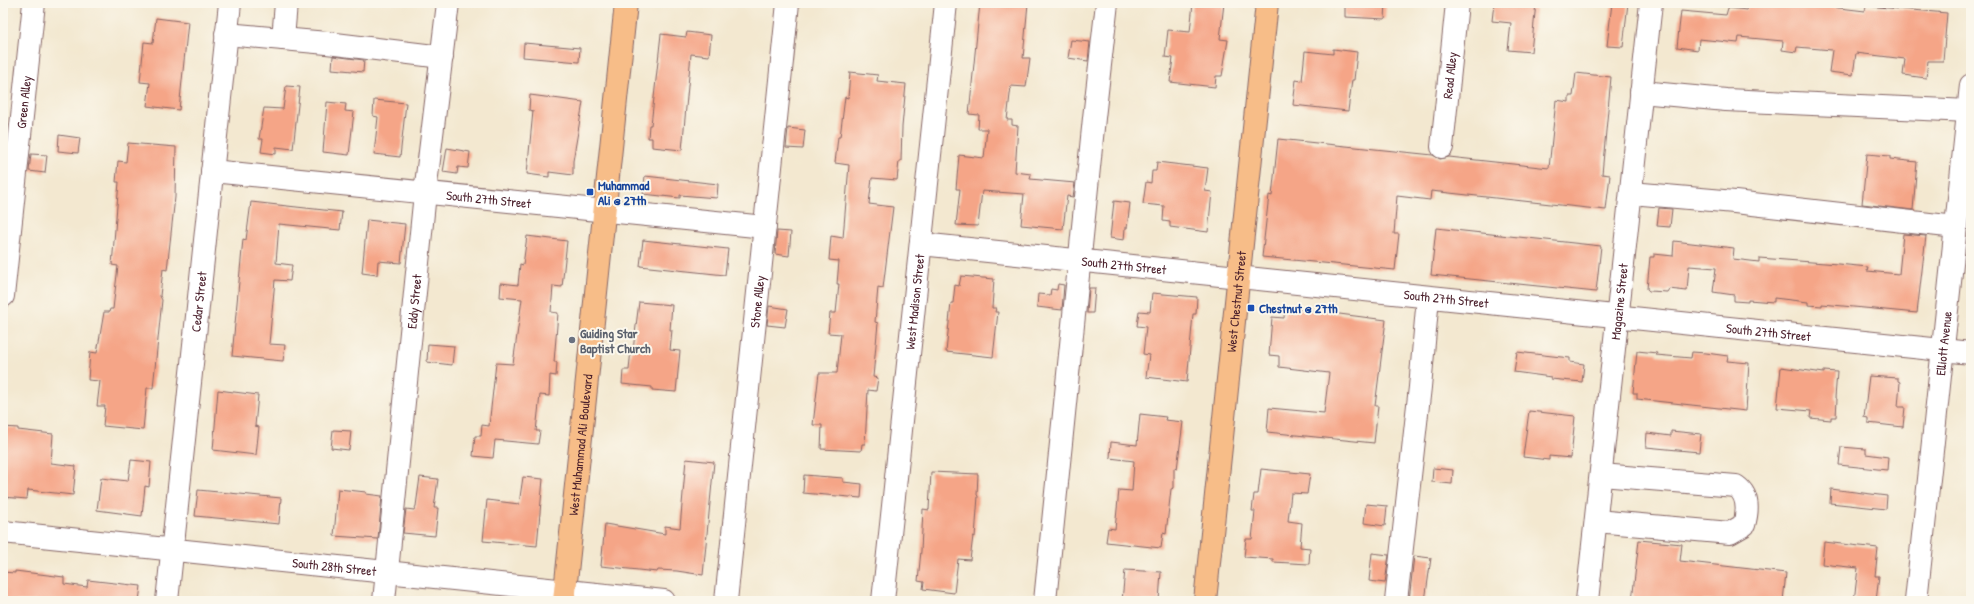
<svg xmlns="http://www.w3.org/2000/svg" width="1974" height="604" viewBox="0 0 1974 604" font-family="'Patrick Hand',sans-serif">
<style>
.building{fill:#f5a587}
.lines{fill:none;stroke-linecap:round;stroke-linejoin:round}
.minor-casing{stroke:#856565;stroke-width:24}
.major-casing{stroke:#856565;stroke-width:24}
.minor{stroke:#fff;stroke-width:22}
.major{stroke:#f7bd88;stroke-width:22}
.transit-dot{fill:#1a4fb4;stroke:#fbf7ec;stroke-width:1.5}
.worship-dot{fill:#6b7280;stroke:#fbf7ec;stroke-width:1.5}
.labels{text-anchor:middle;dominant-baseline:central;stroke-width:4;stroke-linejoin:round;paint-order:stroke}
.street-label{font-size:13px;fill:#4a1f2b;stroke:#fbf7ec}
.transit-label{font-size:13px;font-weight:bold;fill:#164399;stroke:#fbf7ec;text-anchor:start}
.worship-label{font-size:13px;font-weight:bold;fill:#5b616d;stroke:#fbf7ec;text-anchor:start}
</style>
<rect width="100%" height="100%" fill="#fbf7ec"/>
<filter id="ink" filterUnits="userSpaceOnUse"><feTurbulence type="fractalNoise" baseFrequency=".025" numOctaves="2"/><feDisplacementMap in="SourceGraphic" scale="8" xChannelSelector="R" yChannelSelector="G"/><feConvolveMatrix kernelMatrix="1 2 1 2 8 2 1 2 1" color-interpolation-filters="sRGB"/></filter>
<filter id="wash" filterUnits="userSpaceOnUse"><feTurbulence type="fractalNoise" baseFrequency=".012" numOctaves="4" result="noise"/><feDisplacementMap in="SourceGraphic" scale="16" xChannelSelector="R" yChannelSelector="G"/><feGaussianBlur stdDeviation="0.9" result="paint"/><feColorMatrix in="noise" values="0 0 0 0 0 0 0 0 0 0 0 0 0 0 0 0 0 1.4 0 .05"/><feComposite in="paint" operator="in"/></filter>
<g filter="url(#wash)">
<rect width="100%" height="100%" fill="#f3e8d0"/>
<g id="blocks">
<g class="building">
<polygon points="980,3 1028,3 1023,58 1030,58 1026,87 1011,86 1007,120 1012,120 1012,125 1018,126 1015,172 1031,174 1030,179 1075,183 1073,197 1067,196 1063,229 1021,225 1024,194 982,191 978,226 956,225 960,189 956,189 959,155 984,158 987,129 978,129 979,115 969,114"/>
<polygon points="1193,3 1224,3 1220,39 1228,40 1222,76 1216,76 1215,87 1170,82 1173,58 1165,57 1168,30 1190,32"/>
<polygon points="1345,3 1386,3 1385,19 1345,17"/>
<polygon points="1494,3 1536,3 1531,52 1508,50 1511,23 1492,21"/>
<polygon points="1612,3 1628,3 1623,47 1607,46"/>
<polygon points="1747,3 1814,3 1814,5 1865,11 1866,6 1947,13 1943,61 1928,61 1926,78 1903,75 1905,59 1856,53 1853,75 1829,72 1832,50 1797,47 1796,52 1782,50 1783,41 1739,37 1738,43 1699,39 1698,50 1677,47 1681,11 1726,15 1728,8 1747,10"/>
<polygon points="156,18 188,22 179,110 147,106 150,83 140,82 144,42 153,43"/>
<polygon points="687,32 711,35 709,56 691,54 682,150 652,147 652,138 648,138 649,125 651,125 661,34 686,37"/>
<polygon points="1071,40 1090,42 1088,61 1068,58"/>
<polygon points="524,43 580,48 579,62 523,57"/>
<polygon points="1333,49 1357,52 1354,80 1352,80 1348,111 1293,105 1296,80 1302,81 1305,51 1333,54"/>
<polygon points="333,56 364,60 363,72 332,69"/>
<polygon points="850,72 878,75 877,81 906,84 902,127 901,161 899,161 897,180 872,178 869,204 893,207 883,288 878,287 875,322 878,323 873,377 878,378 876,391 868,390 865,444 862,444 861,451 821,449 822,425 813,425 819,373 837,373 841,334 828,333 830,313 836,313 839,284 837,284 839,261 829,260 831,236 843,238 849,165 835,163 838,137 840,137 845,97 848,98"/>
<polygon points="1576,73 1611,77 1602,174 1610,175 1606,210 1431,191 1430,200 1397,196 1394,234 1399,234 1395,270 1262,257 1269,195 1272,196 1278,139 1433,155 1440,159 1449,157 1549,168 1556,100 1569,102 1569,96 1573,96"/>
<polygon points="286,86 300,87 293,149 276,147 276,154 261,152 263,139 259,139 264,108 283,109"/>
<polygon points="530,95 583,102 573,161 573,175 549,172 549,177 527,174 533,111 529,110"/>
<polygon points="374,100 406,103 400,157 374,154 378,117 373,116"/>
<polygon points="327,102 346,104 345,111 354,112 349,155 323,152"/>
<polygon points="788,128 805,130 803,149 786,148"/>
<polygon points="59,135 80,138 78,153 58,151"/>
<polygon points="128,143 176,147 175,197 167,270 163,269 160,296 162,300 153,388 147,388 143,430 103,426 105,406 97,406 100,381 88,380 90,352 97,353 104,312 109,312 110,309 113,309 118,266 112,265 119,182 116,182 118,161 126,162"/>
<polygon points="447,148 470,152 468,168 458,167 457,174 443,172"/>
<polygon points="31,154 47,155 45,173 29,171"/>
<polygon points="1867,154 1890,156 1890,159 1917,162 1913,210 1862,204"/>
<polygon points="1157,162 1208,168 1205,191 1212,192 1208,232 1170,227 1170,222 1163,221 1164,206 1143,204 1146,182 1151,183 1152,171 1156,171"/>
<polygon points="645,176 718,184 717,198 680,195 680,198 643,194"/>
<polygon points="1114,201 1130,203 1127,228 1125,228 1124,240 1110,238"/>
<polygon points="251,202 342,212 340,230 279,224 276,263 292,265 290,281 275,280 269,344 285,345 283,361 232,356 243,239 246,240"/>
<polygon points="1659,208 1672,209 1670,227 1657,226"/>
<polygon points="367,220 405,224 401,263 378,261 377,275 362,273"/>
<polygon points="1436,228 1601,246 1596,292 1431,275"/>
<polygon points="777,231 791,232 789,256 775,254"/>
<polygon points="1903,234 1926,236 1917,313 1822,304 1822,306 1808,305 1808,302 1774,298 1774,302 1748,300 1748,302 1734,301 1734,295 1713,292 1716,268 1689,266 1687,291 1669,289 1667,292 1649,291 1647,289 1650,257 1654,257 1654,254 1673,256 1674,241 1734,248 1733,259 1759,262 1759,258 1838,264 1868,267 1867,271 1899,274"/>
<polygon points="527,236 567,241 562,287 553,286 551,312 558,313 554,362 557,362 556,376 550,375 549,396 540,395 536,431 540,431 538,444 495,440 493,458 473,456 475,436 481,436 482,425 489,426 496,363 513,364 522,299 500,297 501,283 518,285 520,264 523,265"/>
<polygon points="643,240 728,249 725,275 640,266"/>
<polygon points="961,276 994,279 992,308 996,308 995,312 998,312 993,357 946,352 951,303 953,303 955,285 959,286"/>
<polygon points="1058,284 1064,285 1062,310 1037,307 1038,294 1050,295 1051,289 1057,290"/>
<polygon points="1089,288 1095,288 1093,313 1087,313"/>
<polygon points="1152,293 1197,297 1196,314 1193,314 1187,382 1146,377 1149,355 1143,354 1146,327 1137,326 1139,311 1150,312"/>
<polygon points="639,302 672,305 670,330 672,330 670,350 680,351 676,392 652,390 652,387 622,384 623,370 629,370 631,349 633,350"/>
<polygon points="769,306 788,309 785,327 767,325"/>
<polygon points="1285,307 1386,320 1375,406 1378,406 1374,443 1267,432 1269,408 1324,413 1329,373 1279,367 1279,356 1269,355 1272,317 1284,318"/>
<polygon points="428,344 454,346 452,365 427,362"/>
<polygon points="1637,351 1657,353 1656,355 1691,358 1692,352 1706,353 1728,356 1727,361 1749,363 1746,411 1637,399 1637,393 1633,393"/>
<polygon points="1517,352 1570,358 1570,362 1584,364 1582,382 1551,379 1551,377 1514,372"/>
<polygon points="1781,367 1824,373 1824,371 1837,372 1835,398 1837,399 1836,417 1831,417 1831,420 1810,418 1811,411 1777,408"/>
<polygon points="1869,376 1898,378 1898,381 1900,382 1898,407 1905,407 1903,427 1868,423 1868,418 1864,417"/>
<polygon points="218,390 258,395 255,426 259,427 256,455 213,450"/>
<polygon points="1529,411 1575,416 1571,458 1549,456 1549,460 1523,457"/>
<polygon points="1140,414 1166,417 1165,420 1183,422 1177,469 1174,468 1174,488 1171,489 1166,534 1163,533 1161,548 1106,542 1108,528 1115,529 1119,490 1132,491 1134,461 1110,458 1111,442 1137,445"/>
<polygon points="3,427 18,428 18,430 53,434 51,463 76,466 73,495 28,490 27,499 3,497"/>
<polygon points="333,430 351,431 349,450 331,448"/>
<polygon points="1671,431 1701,434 1699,452 1646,447 1647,433 1671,436"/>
<polygon points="1841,447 1866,449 1866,454 1888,457 1887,470 1839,465"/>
<polygon points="686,459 714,462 703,575 677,571 658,570 657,572 601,566 605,524 665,534 665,526 680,528"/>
<polygon points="131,460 151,462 149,487 145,486 142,516 97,510 101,478 128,481"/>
<polygon points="1433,468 1453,470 1452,484 1432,482"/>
<polygon points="1261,469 1310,474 1307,494 1291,493 1288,521 1302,523 1300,547 1310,548 1309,564 1273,562 1273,559 1244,557 1246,539 1252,539 1255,511 1252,511 1254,494 1258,494"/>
<polygon points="931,472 978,474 977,495 978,496 975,537 973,536 970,560 958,559 954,593 923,589 924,582 918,581 921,551 923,509 929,510"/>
<polygon points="804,475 843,478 843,482 862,484 861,498 803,493"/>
<polygon points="420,477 438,479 434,508 438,508 435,536 403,533 406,509 414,510 416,506"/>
<polygon points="523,477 543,479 537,546 483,541 487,500 519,504"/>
<polygon points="338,489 366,492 366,494 382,496 378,539 334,536"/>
<polygon points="1831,489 1887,496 1886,509 1830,503"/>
<polygon points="198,490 281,498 279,524 195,516"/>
<polygon points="1366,504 1387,506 1385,526 1364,523"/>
<polygon points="1639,540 1682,544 1680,561 1786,573 1783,601 1632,601"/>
<polygon points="1824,542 1878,548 1875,576 1879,576 1876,601 1854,601 1858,568 1822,564"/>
<polygon points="1372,553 1389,555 1385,583 1369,581"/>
<polygon points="1414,556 1431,558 1425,601 1409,601"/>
<polygon points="1125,570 1161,572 1159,601 1122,601"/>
<polygon points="15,571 64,577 64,584 87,587 88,580 141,586 139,601 3,601 3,572 15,573"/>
</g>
</g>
</g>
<g filter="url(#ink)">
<use href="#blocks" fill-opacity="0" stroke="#856565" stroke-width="1"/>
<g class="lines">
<g class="minor-casing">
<g id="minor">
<polyline points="226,34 327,43 442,57"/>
<polyline points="283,39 286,3"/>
<polyline points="1641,92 1726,100 1969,111"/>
<path id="s1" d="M1442,147L1457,3"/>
<path id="s2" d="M212,171L765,227"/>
<polyline points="1631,193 1735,202 1956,227"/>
<path id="s3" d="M921,244L1971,353"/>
<path id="s4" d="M3,296L34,3"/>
<path d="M1596,521L1730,533L1744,525C1748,511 1749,495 1736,486L1601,475"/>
<path id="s5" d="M3,532L664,601"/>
<path id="s6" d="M167,601L230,3"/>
<path id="s7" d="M384,601L425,193L448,3"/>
<path id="s8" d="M726,601L788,3"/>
<path id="s9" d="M883,601L946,3"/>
<polyline points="1045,601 1094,118 1107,3"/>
<polyline points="1396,601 1420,387 1428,297"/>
<path id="s10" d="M1587,601L1651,3"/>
<path id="s11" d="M1916,601L1971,85"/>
</g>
</g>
<g class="major-casing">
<g id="major">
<path id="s12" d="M564,601L626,3"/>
<path id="s13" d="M1205,601L1267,3"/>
</g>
</g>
<use href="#minor" class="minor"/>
<use href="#major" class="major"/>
</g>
</g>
<g class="transit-dot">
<rect x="586" y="188" width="8" height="8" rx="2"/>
<rect x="1247" y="304" width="8" height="8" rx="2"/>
</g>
<circle class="worship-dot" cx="572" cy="340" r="4"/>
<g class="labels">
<g class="street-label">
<text stroke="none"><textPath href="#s1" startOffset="72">Read Alley</textPath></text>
<text stroke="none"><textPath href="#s4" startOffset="195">Green Alley</textPath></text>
<text stroke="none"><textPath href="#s2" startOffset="278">South 27th Street</textPath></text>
<text stroke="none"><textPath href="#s3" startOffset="204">South 27th Street</textPath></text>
<text stroke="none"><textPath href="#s3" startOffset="528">South 27th Street</textPath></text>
<text stroke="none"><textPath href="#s6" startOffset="301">Cedar Street</textPath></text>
<text stroke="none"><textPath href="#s7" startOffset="301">Eddy Street</textPath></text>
<text stroke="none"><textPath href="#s8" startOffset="301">Stone Alley</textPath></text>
<text stroke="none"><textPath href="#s9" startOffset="301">West Madison Street</textPath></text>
<text stroke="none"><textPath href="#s13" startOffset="301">West Chestnut Street</textPath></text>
<text stroke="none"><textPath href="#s10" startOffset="301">Magazine Street</textPath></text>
<text stroke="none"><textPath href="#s3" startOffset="852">South 27th Street</textPath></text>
<text stroke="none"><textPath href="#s11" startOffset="259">Elliott Avenue</textPath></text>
<text stroke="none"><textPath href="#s12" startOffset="157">West Muhammad Ali Boulevard</textPath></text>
<text stroke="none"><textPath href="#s5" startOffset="333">South 28th Street</textPath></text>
</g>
<g class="transit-label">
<text x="598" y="185">Muhammad<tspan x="598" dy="15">Ali @ 27th</tspan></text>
<text x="1259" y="308">Chestnut @ 27th</text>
</g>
<g class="worship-label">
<text x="580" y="333">Guiding Star<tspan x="580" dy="15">Baptist Church</tspan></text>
</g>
</g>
<rect width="1974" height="604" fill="none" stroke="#fbf7ec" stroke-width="16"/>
</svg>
